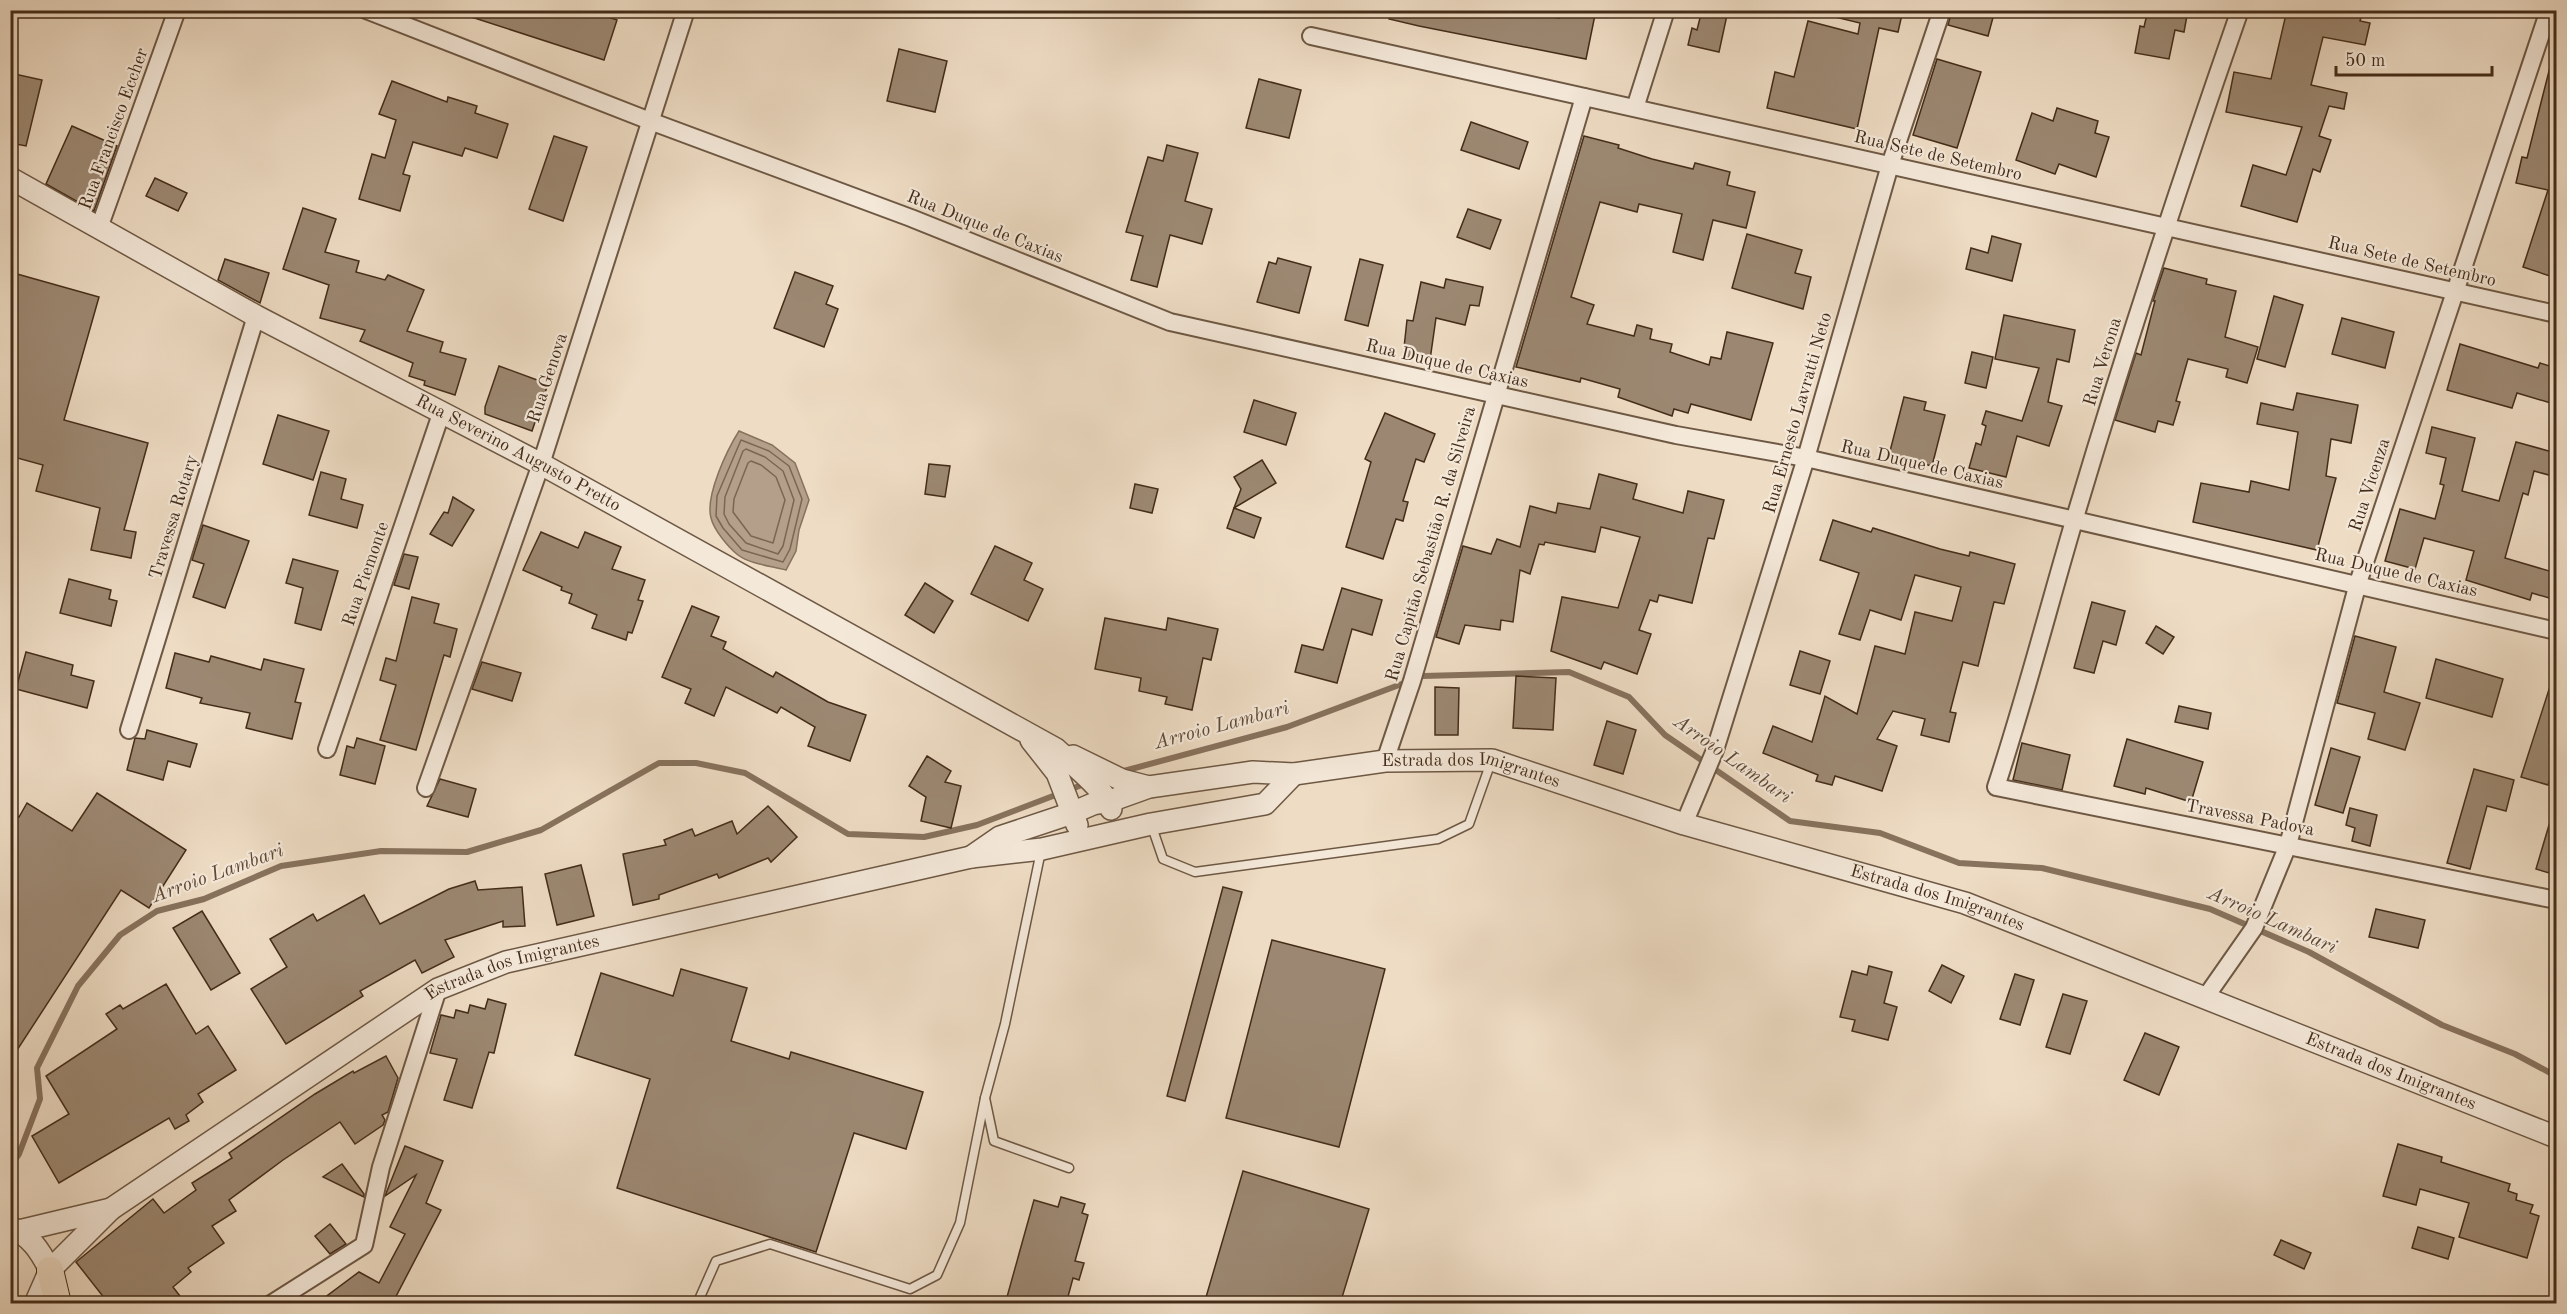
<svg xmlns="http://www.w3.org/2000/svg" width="2567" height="1314" viewBox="0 0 2567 1314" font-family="'Old Standard TT',serif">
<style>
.water{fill:#b4a08a;stroke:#87725d;stroke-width:1.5}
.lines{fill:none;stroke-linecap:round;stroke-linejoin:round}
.shore{stroke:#7c6652;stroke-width:1.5}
.stream{stroke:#87725d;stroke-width:6}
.building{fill:#9c8872;stroke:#442c19;stroke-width:1.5}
.service-casing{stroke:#6e5844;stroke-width:11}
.minor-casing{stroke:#6e5844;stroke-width:20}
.tertiary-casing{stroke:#6e5844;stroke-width:24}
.primary-casing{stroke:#442c19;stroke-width:28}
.service{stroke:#f4e8d9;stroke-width:8}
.minor{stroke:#f4e8d9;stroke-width:16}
.tertiary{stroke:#f4e8d9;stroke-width:21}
.primary{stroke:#eedcc4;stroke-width:26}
.labels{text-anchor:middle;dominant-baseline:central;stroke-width:4.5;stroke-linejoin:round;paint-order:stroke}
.street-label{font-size:18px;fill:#442c19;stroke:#f4e8d9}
.water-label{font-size:20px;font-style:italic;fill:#604935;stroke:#f4e8d9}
</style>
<rect width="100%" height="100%" fill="#eedcc4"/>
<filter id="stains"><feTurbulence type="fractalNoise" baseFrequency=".00333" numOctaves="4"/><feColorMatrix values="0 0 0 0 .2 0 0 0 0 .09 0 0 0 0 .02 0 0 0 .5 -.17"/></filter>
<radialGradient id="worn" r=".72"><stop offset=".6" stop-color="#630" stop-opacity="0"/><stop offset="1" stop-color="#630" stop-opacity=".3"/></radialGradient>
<path class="water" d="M739,431L772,445L795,463L809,500L799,530L796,551L786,570C771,566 750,564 738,555C728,547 714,530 711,518C705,496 727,450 739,431Z"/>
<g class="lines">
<g class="shore">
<polygon points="741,440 769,451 789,466 802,499 790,549 783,562 742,550 723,528 716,516 717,496"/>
<polygon points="746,449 765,457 783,471 794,500 783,546 778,554 746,543 729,524 724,514 725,497 743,451"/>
<polygon points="751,461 761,465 776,477 785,500 773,543 751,536 733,512 734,499 748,463"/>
</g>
<g class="stream">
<polyline points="1120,772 1287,727 1423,676 1569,672 1629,697 1665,735 1790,821 1880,833 1959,863 2042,868 2210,909 2309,952 2442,1025 2515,1054 2556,1076"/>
<polyline points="10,1167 19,1154 40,1099 37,1068 78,986 120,935 157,911 204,899 281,866 381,851 467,852 541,830 659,763 696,763 745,773 848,834 924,837 977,825 1087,783"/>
</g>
</g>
<g class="building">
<polygon points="463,10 588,10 617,20 604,60 462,14"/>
<polygon points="1390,10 1521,10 1559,18 1561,10 1596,10 1586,59 1419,26 1389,19"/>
<polygon points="1702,10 1727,15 1719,52 1688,45 1692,28 1697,30"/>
<polygon points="1836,10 1903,10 1898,32 1879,28 1857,129 1767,108 1775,72 1794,77 1808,21 1858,34 1860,23 1835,17"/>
<polygon points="1952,10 1995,10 1988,36 1948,25"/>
<polygon points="2148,10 2188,10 2184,32 2175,30 2169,59 2135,53 2140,26 2144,27"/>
<polygon points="2287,10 2363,10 2360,21 2370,23 2365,45 2323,37 2311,85 2347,93 2344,109 2329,106 2319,136 2331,140 2320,172 2313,169 2297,222 2241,206 2253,165 2286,175 2302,127 2226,112 2234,72 2271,79"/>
<polygon points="899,49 947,61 935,112 887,101"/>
<polygon points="1937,59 1981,72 1957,148 1913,135"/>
<polygon points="2550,67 2556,68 2556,278 2523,267 2548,190 2516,183 2522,157 2527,158"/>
<polygon points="10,73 42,80 26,146 10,143"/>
<polygon points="1259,79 1301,90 1289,138 1246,128"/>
<polygon points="392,81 447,102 448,97 477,106 475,113 508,124 497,158 465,148 462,156 413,142 403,174 410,176 400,211 359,199 372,154 385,158 396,120 379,114"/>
<polygon points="2057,108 2098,121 2095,133 2109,137 2096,177 2059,164 2055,174 2016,160 2032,113 2053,121"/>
<polygon points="1471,122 1528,142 1519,169 1461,150"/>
<polygon points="72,126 117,146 94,211 46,184"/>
<polygon points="554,136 587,147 563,221 529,209"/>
<polygon points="1584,136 1619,145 1618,148 1652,159 1693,169 1695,163 1730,172 1727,185 1755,192 1746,228 1713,220 1703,260 1673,252 1682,214 1639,204 1637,212 1600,202 1571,297 1594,305 1587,324 1634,336 1637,325 1652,329 1650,339 1672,344 1670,352 1709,365 1711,357 1721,359 1727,332 1773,343 1751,420 1691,404 1688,413 1674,409 1672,416 1618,397 1620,389 1581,378 1580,382 1516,367"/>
<polygon points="1167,145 1198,153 1185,201 1212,209 1202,244 1170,235 1157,287 1131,280 1143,236 1126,232 1148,157 1163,161"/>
<polygon points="155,178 187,193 178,211 146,196"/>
<polygon points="303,208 336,219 325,252 359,261 356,272 385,280 388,275 424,290 407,331 443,342 440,352 466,359 455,395 424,385 425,381 409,376 413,363 360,341 365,330 320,318 329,285 283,269"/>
<polygon points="1468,209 1501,220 1490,249 1457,237"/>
<polygon points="1747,234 1802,250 1795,273 1811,277 1803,309 1732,288"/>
<polygon points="1992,236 2021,244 2012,281 1966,269 1971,248 1988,253"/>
<polygon points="1278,258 1311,267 1299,313 1257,302 1269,262 1276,264"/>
<polygon points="225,259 269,273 260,303 218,280"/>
<polygon points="1360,259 1383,265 1368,326 1345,320"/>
<polygon points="2164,268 2207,279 2206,284 2236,291 2225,337 2258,347 2247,383 2226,377 2228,369 2188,359 2176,401 2180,402 2173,425 2158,421 2155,432 2115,420 2136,353 2141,355 2155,301 2153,301"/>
<polygon points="10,272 99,297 64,420 148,443 124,530 136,532 131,558 91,550 100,508 36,491 43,465 10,456"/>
<polygon points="795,272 833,286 826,304 838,309 824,347 774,328"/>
<polygon points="1446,279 1483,287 1479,306 1470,305 1465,325 1436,318 1430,360 1403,357 1407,320 1413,321 1421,282 1444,288"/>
<polygon points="2274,296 2303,305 2285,367 2257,359"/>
<polygon points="2004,315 2075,330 2069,362 2057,359 2048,402 2062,406 2049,446 2017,436 2006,477 1969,468 1976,443 1981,445 1986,426 1982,424 1986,411 2022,421 2039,368 1995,359"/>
<polygon points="2342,318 2394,332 2385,368 2332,354"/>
<polygon points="2460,344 2538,368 2540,363 2556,368 2556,395 2554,404 2517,393 2512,408 2447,390"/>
<polygon points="1972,352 1993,357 1986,388 1965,383"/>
<polygon points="499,366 548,384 532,431 485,414 485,407"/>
<polygon points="2297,393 2358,405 2351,443 2331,439 2326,476 2336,478 2317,550 2193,522 2201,483 2249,492 2251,481 2289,490 2298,432 2257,424 2261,403 2293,410"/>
<polygon points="1904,397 1926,402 1924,410 1945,415 1932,466 1889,455"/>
<polygon points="1254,400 1296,413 1286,445 1244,432"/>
<polygon points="1385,413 1435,434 1424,462 1416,459 1403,501 1408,502 1403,521 1396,519 1383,559 1346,547 1371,462 1365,459"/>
<polygon points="278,415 329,431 313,480 263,464"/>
<polygon points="2432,427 2475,438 2462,491 2499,501 2516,442 2556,453 2556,477 2534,471 2528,495 2523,493 2505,558 2556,573 2556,600 2532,593 2530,600 2466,580 2474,551 2424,538 2415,569 2385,561 2400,509 2435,519 2444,485 2440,484 2446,458 2426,453"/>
<polygon points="1262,460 1276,483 1234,508 1241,489 1234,477"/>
<polygon points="929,464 950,466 945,497 925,494"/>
<polygon points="321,472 346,479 341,499 363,505 357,528 309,515"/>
<polygon points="1599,474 1637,484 1633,499 1683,513 1688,491 1724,500 1714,539 1708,538 1692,603 1659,595 1657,602 1650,600 1639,630 1651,634 1637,674 1604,662 1601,669 1551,651 1562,597 1618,608 1640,537 1601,527 1595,552 1545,542 1544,545 1539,544 1530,574 1520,570 1513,622 1501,620 1500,630 1465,625 1459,644 1436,637 1463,546 1491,554 1497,539 1520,547 1530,506 1556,513 1558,503 1590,509"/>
<polygon points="1135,484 1158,489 1152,513 1130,508"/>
<polygon points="453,497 474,510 452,546 430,534 444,512 448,513"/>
<polygon points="1234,508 1261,518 1254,538 1227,528"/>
<polygon points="1833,520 1871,532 1873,528 1940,549 1969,556 1970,552 2015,564 2004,604 1994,602 1978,666 1963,662 1950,712 1956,713 1949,742 1921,735 1925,719 1893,711 1877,739 1897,746 1882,791 1835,776 1832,785 1816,781 1818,775 1763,753 1773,726 1812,742 1825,696 1857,714 1875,646 1905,654 1915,612 1952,621 1961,587 1915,575 1901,620 1870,610 1860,640 1839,634 1859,573 1820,560"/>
<polygon points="203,525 249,541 225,608 193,597 204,564 192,560"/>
<polygon points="541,532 578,548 585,532 621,547 612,569 645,580 638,600 643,601 632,633 628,632 626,640 592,628 597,615 569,603 572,594 561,590 562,587 523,570"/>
<polygon points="995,546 1032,563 1024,580 1043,589 1028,621 971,594"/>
<polygon points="404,554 418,557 409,589 394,585"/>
<polygon points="293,559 338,571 321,630 295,623 303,588 286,583"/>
<polygon points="69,579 111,590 109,599 117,601 111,626 60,613"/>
<polygon points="925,583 953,601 934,633 905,615"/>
<polygon points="1342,588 1382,600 1372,635 1352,629 1337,683 1295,672 1302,645 1323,650"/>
<polygon points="412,597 439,604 434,623 457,629 450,657 444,655 416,750 380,740 396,685 380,680 386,658 396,661"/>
<polygon points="2092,602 2125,611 2116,645 2103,641 2094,673 2074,668"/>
<polygon points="692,606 719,617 711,636 726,642 723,649 773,677 776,672 828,702 866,715 850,761 808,746 815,727 781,707 777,713 726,687 714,716 685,703 691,689 662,677"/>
<polygon points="1105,618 1166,630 1168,618 1218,629 1211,660 1203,658 1192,710 1165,704 1167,697 1139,691 1141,678 1095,669"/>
<polygon points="2156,626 2174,637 2163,654 2146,643"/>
<polygon points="2355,636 2396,647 2384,692 2420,703 2405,750 2368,739 2375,713 2337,703"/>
<polygon points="1800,651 1830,661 1820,694 1790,685"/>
<polygon points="26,652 73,665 71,675 94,681 87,708 16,689"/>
<polygon points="175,653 209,662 211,656 261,670 264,659 304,669 295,702 301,703 292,739 246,728 250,713 200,703 202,698 166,688"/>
<polygon points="2436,659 2503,679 2492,717 2426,698"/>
<polygon points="482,662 521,673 512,701 472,689"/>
<polygon points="1516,676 1556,678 1553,730 1513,728"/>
<polygon points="2553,677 2556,678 2556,760 2548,785 2521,777"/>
<polygon points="1435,687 1459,688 1458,735 1435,735"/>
<polygon points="2179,706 2211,713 2208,729 2175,722"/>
<polygon points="1607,721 1636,730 1623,774 1594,765"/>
<polygon points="147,730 197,744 190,767 168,761 163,780 127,770 135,738 145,739"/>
<polygon points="357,738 385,746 375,784 340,775 347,746 354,748"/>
<polygon points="2127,739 2203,762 2191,802 2146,788 2145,794 2114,786"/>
<polygon points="2022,743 2070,755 2062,790 2013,780"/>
<polygon points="2331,748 2360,757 2343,813 2315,805"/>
<polygon points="927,756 951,771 945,782 961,786 951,828 921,821 926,797 909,786"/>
<polygon points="2474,769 2514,780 2506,811 2487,806 2470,869 2447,863"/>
<polygon points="440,779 476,789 468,817 427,806"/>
<polygon points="97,793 186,850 149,908 121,890 10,1061 10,812 19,817 27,803 72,831"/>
<polygon points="768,806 797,837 771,862 768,858 719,878 717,874 659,895 659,899 633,905 623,854 666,845 664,840 692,829 695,836 732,821 737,834"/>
<polygon points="2350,808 2377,815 2370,846 2352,841 2355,828 2346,825"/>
<polygon points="2552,815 2556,816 2556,875 2536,869"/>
<polygon points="581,865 594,916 557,925 545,874"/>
<polygon points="475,881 478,890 522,887 525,926 503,927 503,921 445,940 454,957 422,973 415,960 360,991 363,996 286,1044 251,989 287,967 270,939 313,914 317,921 364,895 380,924 449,889"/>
<polygon points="1223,887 1242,892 1185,1101 1167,1096"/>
<polygon points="2376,909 2425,920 2418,948 2369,937"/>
<polygon points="202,911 240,973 211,990 173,928"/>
<polygon points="1272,940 1385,969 1339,1147 1226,1118"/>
<polygon points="1942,965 1964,976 1951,1003 1929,991"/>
<polygon points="1869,966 1892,972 1884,1003 1897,1007 1888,1040 1852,1031 1855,1020 1840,1017 1852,971 1867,975"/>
<polygon points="681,969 747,988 731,1041 789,1059 791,1052 923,1092 906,1149 854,1133 816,1252 617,1188 650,1079 575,1055 601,973 673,996"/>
<polygon points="2015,974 2034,980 2020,1025 2000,1019"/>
<polygon points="166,984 196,1034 208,1026 236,1070 198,1094 203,1102 186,1115 189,1121 175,1129 169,1118 59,1183 32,1136 69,1114 46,1076 117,1029 106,1014 120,1005 123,1009"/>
<polygon points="2063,994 2087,1001 2070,1054 2046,1047"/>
<polygon points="488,999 506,1004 494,1053 489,1052 472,1108 444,1100 457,1059 430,1053 441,1015 454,1018 456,1010 468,1013 470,1005 485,1009"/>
<polygon points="2145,1033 2179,1047 2159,1095 2124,1080"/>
<polygon points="386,1056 398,1078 388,1112 382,1115 385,1120 383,1125 355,1144 340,1122 283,1160 229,1200 236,1211 212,1226 224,1243 188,1268 191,1272 173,1287 186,1304 109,1304 76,1262 153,1199 164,1213 196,1190 192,1183 232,1158 229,1153 315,1094 353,1071 354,1073"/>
<polygon points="2398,1144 2442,1157 2441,1162 2510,1184 2508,1191 2517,1194 2516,1200 2533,1205 2530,1213 2539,1216 2527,1258 2459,1237 2469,1203 2420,1189 2416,1205 2383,1196"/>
<polygon points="405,1146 443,1161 426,1203 441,1210 392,1304 316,1304 359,1272 379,1283 405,1234 390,1227 416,1175 385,1196"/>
<polygon points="342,1164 364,1194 364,1197 323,1177"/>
<polygon points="1243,1171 1369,1209 1340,1304 1204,1304"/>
<polygon points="1061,1197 1085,1204 1082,1213 1088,1215 1075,1261 1084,1263 1079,1280 1073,1278 1066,1304 1029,1304 1007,1297 1034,1200 1058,1207"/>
<polygon points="330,1224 346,1244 330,1254 315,1236"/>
<polygon points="2418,1227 2454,1238 2448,1259 2412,1248"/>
<polygon points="2281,1240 2311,1253 2304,1269 2274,1255"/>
</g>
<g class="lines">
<g class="service-casing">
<g id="service">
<polyline points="1151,824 1163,859 1195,872 1438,839 1469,824 1491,762"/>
<polyline points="1041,851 1005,1024 985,1098 994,1141 1069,1168"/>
<polyline points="697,1304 716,1261 770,1244 910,1289 937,1275 960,1223 985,1098"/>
</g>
</g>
<g class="minor-casing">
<g id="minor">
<polyline points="366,10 650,121 911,218 1170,322 1676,435 1806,458 2556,631"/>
<path d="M2240,10C2181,179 2125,349 2074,521C2048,609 2025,699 1996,787L2556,900"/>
<polyline points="1311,36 2556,314"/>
<polyline points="1635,108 1666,10"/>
<polyline points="99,228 177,10"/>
<polyline points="129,730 256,316"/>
<polyline points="327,749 442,411"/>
<polyline points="1385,761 1412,681 1584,97"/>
<polyline points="426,788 541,464 686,10"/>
<polyline points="1684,824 1715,750 1806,458 1890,165 1942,10"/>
<polyline points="2205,998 2254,928 2288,845 2358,583 2549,10"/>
<polyline points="271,1304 364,1245 381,1167 438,989"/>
</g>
</g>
<g class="tertiary-casing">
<g id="tertiary">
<path id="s1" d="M10,178L256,316L541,464L1056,749C1069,761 1109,793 1111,809"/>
<polyline points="1031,740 1057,773 1077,825"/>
<polyline points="1073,756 1122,780 1149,787"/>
<path id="s2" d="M971,857L1000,837L1072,813L1093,804L1110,801L1149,787L1253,772L1294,774L1385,761L1492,760L1684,824L1965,903L2556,1137"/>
<path d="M10,1227C31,1236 40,1251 50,1270L35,1304"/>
<polyline points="19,1231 111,1209"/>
<path id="s3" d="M50,1270L111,1209L438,989L506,962L971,857L1042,849L1151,824L1265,804L1294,774"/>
</g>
</g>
<g class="primary-casing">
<polyline id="primary" points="50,1270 58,1304"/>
</g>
<use href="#service" class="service"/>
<use href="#minor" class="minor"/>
<use href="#tertiary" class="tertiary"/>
<use href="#primary" class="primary"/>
</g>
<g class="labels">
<g class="street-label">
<text transform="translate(114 129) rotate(-70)">Rua Francisco Eccher</text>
<text transform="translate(1938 156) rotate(13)">Rua Sete de Setembro</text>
<text transform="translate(985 227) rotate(22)">Rua Duque de Caxias</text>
<text transform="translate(2412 262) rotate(13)">Rua Sete de Setembro</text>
<text transform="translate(2103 362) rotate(-73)">Rua Verona</text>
<text transform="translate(1447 364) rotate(13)">Rua Duque de Caxias</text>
<text transform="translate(548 378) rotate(-72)">Rua Genova</text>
<text transform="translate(1798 413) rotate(-74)">Rua Ernesto Lavratti Neto</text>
<text stroke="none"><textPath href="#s1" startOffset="578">Rua Severino Augusto Pretto</textPath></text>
<text transform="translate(1922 465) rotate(13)">Rua Duque de Caxias</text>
<text transform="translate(2370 485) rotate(-72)">Rua Vicenza</text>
<text transform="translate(174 517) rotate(-73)">Travessa Rotary</text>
<text transform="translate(1431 544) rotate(-74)">Rua Capitão Sebastião R. da Silveira</text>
<text transform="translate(2396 573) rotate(13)">Rua Duque de Caxias</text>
<text transform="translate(366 574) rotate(-71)">Rua Piemonte</text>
<text stroke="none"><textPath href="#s2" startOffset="518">Estrada dos Imigrantes</textPath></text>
<text transform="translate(2250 818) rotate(11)">Travessa Padova</text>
<text stroke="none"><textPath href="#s2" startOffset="1004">Estrada dos Imigrantes</textPath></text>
<text stroke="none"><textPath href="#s3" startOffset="558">Estrada dos Imigrantes</textPath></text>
<text stroke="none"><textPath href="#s2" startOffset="1490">Estrada dos Imigrantes</textPath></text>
</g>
<g class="water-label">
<text transform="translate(1222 726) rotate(-15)">Arroio Lambari</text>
<text transform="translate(1732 760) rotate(35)">Arroio Lambari</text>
<text transform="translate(218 874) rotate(-20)">Arroio Lambari</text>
<text transform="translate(2272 921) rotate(24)">Arroio Lambari</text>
</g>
</g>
<rect width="2567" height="1314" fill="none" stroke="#eedcc4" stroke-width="36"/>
<rect x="12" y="12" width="2543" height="1290" fill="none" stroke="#442c19" stroke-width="3"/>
<rect x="18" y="18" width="2531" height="1278" fill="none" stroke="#442c19" stroke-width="1.5"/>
<path d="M2336 66v9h156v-9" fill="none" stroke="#442c19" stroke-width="3"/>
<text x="2345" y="66" font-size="18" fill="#442c19" stroke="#f4e8d9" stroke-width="4.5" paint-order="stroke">50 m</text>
<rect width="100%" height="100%" filter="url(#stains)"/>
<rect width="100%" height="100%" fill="url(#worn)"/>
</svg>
